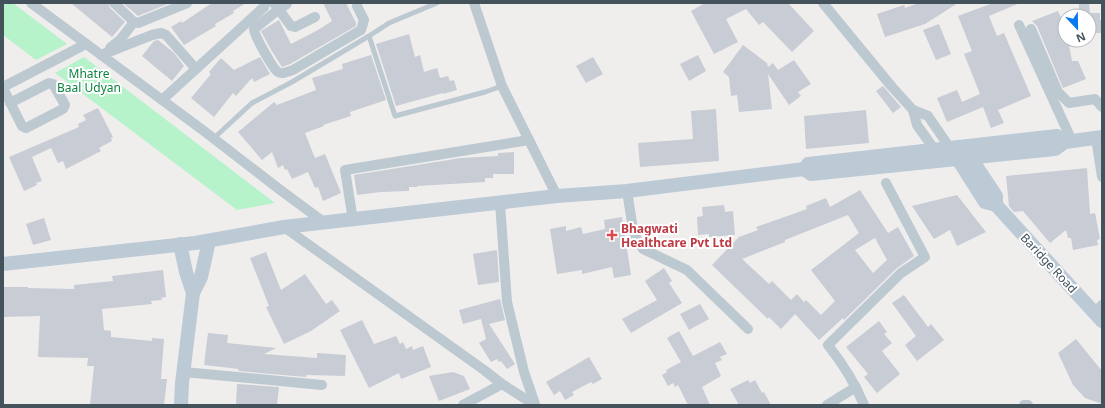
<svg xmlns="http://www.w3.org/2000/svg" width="1105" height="408" viewBox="0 0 1105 408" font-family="'Noto Sans',sans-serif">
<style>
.green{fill:#b6f3cb}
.building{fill:#c8ccd4;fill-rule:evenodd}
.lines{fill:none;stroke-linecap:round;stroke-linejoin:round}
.lane{stroke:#bcc9d1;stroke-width:5}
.street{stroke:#bcc9d1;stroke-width:10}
.secondary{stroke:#bccad6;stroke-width:14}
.health-dot{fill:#e0444e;stroke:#fff;stroke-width:1.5}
.labels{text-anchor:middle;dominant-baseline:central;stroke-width:4;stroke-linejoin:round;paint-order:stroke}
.park-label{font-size:12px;fill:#0e8443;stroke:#fff}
.health-label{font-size:12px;font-weight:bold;fill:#be3a42;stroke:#fff;text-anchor:start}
.street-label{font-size:12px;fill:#44525c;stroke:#fff}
</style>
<rect width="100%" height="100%" fill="#f0eded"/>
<g class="green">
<polygon points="3,3 13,3 67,44 36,60 3,35"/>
<polygon points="84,57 275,203 237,210 55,73"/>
</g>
<g class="building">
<polygon points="71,3 108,3 110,8 125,22 112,37"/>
<polygon points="123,3 170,3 138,16"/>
<polygon points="212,3 246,3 233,11 234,13 215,24 216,26 184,45 171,27 181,21 182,23"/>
<polygon points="323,3 346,3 356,23 356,26 290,64 282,67 270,48 261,31 279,20 291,44 318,30 332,21"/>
<polygon points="705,3 788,3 814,31 792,52 763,22 759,25 746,9 726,19 738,42 714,54 691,11"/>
<polygon points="919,3 958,3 925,24 885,37 877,14 904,5 905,8"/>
<polygon points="993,3 1020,3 989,16 997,36 1004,33 1031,96 998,110 1004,123 991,128 983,107 947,122 937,98 957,90 962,102 980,94 964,54 972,51 958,16"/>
<polygon points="1079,3 1089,3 1090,13 1100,13 1100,20 1102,20 1102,33 1089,33 1089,16 1079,16"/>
<polygon points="1058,11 1065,27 1065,40 1068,40 1072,61 1078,61 1086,79 1063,88 1037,26 1032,21"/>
<polygon points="939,24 951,54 936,60 923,30"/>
<polygon points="409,34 415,57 420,55 424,72 437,68 440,78 448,76 450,81 454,80 457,90 443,94 443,93 396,106 376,44"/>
<polygon points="158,40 174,53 184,66 172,81 142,56 154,41"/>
<polygon points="743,45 767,63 768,67 773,63 778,70 794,60 811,84 798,92 801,96 789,105 768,74 772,109 739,112 737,95 731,96 729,77 723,72"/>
<polygon points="371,55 386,100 350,112 351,116 323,125 324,126 305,133 315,158 325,154 341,193 323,201 318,187 315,188 308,172 292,179 287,169 285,170 283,165 278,168 272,152 262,160 238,132 274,102 277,105 316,90 312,78 343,69 342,64"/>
<polygon points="698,55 706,71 689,81 680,64"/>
<polygon points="260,57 270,74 254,82 252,78 236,96 233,93 214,117 191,98 211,74 209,72 221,58 234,70"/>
<polygon points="593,57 603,74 586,83 576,66"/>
<polygon points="883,86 901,107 893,113 876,91"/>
<polygon points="98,108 113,137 111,138 112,141 99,148 101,151 66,169 63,161 58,163 51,148 32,157 42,181 36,183 37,185 24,191 9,157 79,127 78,124 86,120 83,115"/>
<polygon points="716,109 719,161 640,167 638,143 693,139 691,111"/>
<polygon points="866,110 869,143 806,149 804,116"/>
<polygon points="514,152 514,174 493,174 493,178 485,178 485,182 417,186 417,187 409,187 409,191 381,192 357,195 354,175 461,158 498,156 498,153"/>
<polygon points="1087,168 1090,214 1095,213 1100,239 1097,240 1098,245 1073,250 1071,238 1068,238 1066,230 1050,243 1023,211 1014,212 1009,206 1006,176"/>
<path d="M860,190L888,233L898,227L914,256L897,268L844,320L843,318L819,340L795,314L781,329L769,317L768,319L712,265L739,237L758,230L756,227L807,209L806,206L826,198L830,207ZM848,215L859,233L811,270L835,301L821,315L806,300L804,302L797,294L791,300L772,281L769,284L742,259L785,242V240ZM875,238L887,260L873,273L855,250Z"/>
<polygon points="957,195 986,232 957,246 950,230 934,239 912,206"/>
<polygon points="724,205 725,212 733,211 735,235 709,237 709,234 698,235 697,217 703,216 702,207"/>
<polygon points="622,217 631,275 614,278 612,267 582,274 582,270 557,274 550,229 566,226 566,231 581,227 583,234 605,229 604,220"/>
<polygon points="44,218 51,240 33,245 26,224"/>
<polygon points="497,250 499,282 478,285 473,254"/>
<polygon points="266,252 281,290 305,274 326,304 332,300 340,311 311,331 284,344 266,307 269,306 250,258"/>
<polygon points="664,268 672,281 669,283 682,303 631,333 622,319 657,300 645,281"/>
<polygon points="163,270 166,297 161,298 162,300 151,301 152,304 102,309 104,330 111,331 111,337 152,341 152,338 164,339 161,379 167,379 164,405 90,405 94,366 87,366 88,358 38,357 40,316 3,317 3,287 28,287 28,288 74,289 74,285 113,281 112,276"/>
<polygon points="904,295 928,327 931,324 944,340 917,361 905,345 916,336 892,303"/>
<polygon points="500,299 505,320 489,324 515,364 507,369 501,361 499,362 497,359 491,362 479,343 486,339 481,319 463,324 459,310"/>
<polygon points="700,304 709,319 689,330 680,314"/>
<polygon points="362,320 374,344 396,336 400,344 403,342 406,349 412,346 413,350 423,346 431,367 401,379 399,373 369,388 340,330"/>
<polygon points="879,321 887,332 884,334 892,343 882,351 900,374 877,393 864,377 868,374 846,347"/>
<polygon points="679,331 693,356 720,342 727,354 720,357 722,360 715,363 721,376 702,387 710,405 688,405 678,385 675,387 673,383 668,386 662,375 667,372 666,370 681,362 667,338"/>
<polygon points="208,333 228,335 227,343 276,348 264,354 317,358 317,353 346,355 345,376 306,375 306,377 238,371 239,369 204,365"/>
<polygon points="1076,339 1102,371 1102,404 1085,398 1073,385 1058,353"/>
<polygon points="589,357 602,379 593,384 591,382 572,392 574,395 565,400 560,391 554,395 546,382"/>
<polygon points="453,372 464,376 470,389 439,401 429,376"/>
<polygon points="748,380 750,383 755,380 762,393 764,392 771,405 739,405 730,389"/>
<polygon points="237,384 279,387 277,405 236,405"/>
</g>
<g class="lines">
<g class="lane">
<polyline points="437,3 389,23 369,36 395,116 485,92 502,86"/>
<polyline points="214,138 252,103 292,82 369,36"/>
</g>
<g class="street">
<polyline points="31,3 204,131 279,189 325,223"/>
<polyline points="274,3 291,26 295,27 315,17"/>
<path d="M287,3V4L279,9L254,29C254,35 273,69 278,72C282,75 289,71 293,70L361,30L364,20L357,6"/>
<polyline points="474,3 502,86 557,196"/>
<polyline points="823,3 892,87 913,110 928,116 950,148"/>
<polyline points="134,22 138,23 187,3"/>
<polyline points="1019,25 1072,141"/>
<polyline points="1031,29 1058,92 1069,103 1095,99 1102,107"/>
<polyline points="110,48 120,40 134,22 114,3"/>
<polyline points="101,55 152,35 161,33 166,35 196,69"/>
<polyline points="3,87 86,44"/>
<polyline points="3,88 22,126 26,128 63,109 65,105 53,84 49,83 10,103"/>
<polyline points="162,100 264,7 266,3"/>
<polyline points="913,110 917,125 937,153"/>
<polyline points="1096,138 1102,177"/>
<polyline points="627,191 633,229 637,240 643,249 687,270 748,329"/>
<polyline points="500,203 507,302 524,372 535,404"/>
<polyline points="353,220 345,170 529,140"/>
<polyline points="284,227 484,370 502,384 535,405"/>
<polyline points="1095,312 1102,305"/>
<polyline points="184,372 322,385"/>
<polyline points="463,405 502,384"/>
<polyline points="827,405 856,387"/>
<path d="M864,405C855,383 843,364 828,345L901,273L925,257L886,183"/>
<polyline points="1024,405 1028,405"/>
</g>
<g class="secondary">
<polyline points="967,152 996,196 996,205"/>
<polyline points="954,153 985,202 996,205"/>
<polyline points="804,169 811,174 1055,149 1065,142 1102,137"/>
<polyline points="996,205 1102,321"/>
<polyline points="180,244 186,272 193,293"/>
<polyline points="3,264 195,243 284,227 557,196 627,191 804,169 808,164 1057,136 1065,142"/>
<polyline points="181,405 182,383 193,293 201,277 209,241"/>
</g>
</g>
<path class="health-dot" d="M610 229h4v4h4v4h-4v4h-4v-4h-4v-4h4z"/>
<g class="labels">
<g class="park-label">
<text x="89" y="73">Mhatre<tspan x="89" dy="14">Baal Udyan</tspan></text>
</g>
<g class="health-label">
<text x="621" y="228">Bhagwati<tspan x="621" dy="14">Healthcare Pvt Ltd</tspan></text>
</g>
<g class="street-label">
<text transform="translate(1049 263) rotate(47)">Baridge Road</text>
</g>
</g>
<rect width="1105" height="408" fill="none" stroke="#44525c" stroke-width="8"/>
<g transform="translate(1077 28) rotate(158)"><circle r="19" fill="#ffffff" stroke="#b4babe"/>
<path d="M0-3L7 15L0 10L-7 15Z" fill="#0879ef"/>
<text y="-6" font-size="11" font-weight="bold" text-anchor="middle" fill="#44525c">N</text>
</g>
</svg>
